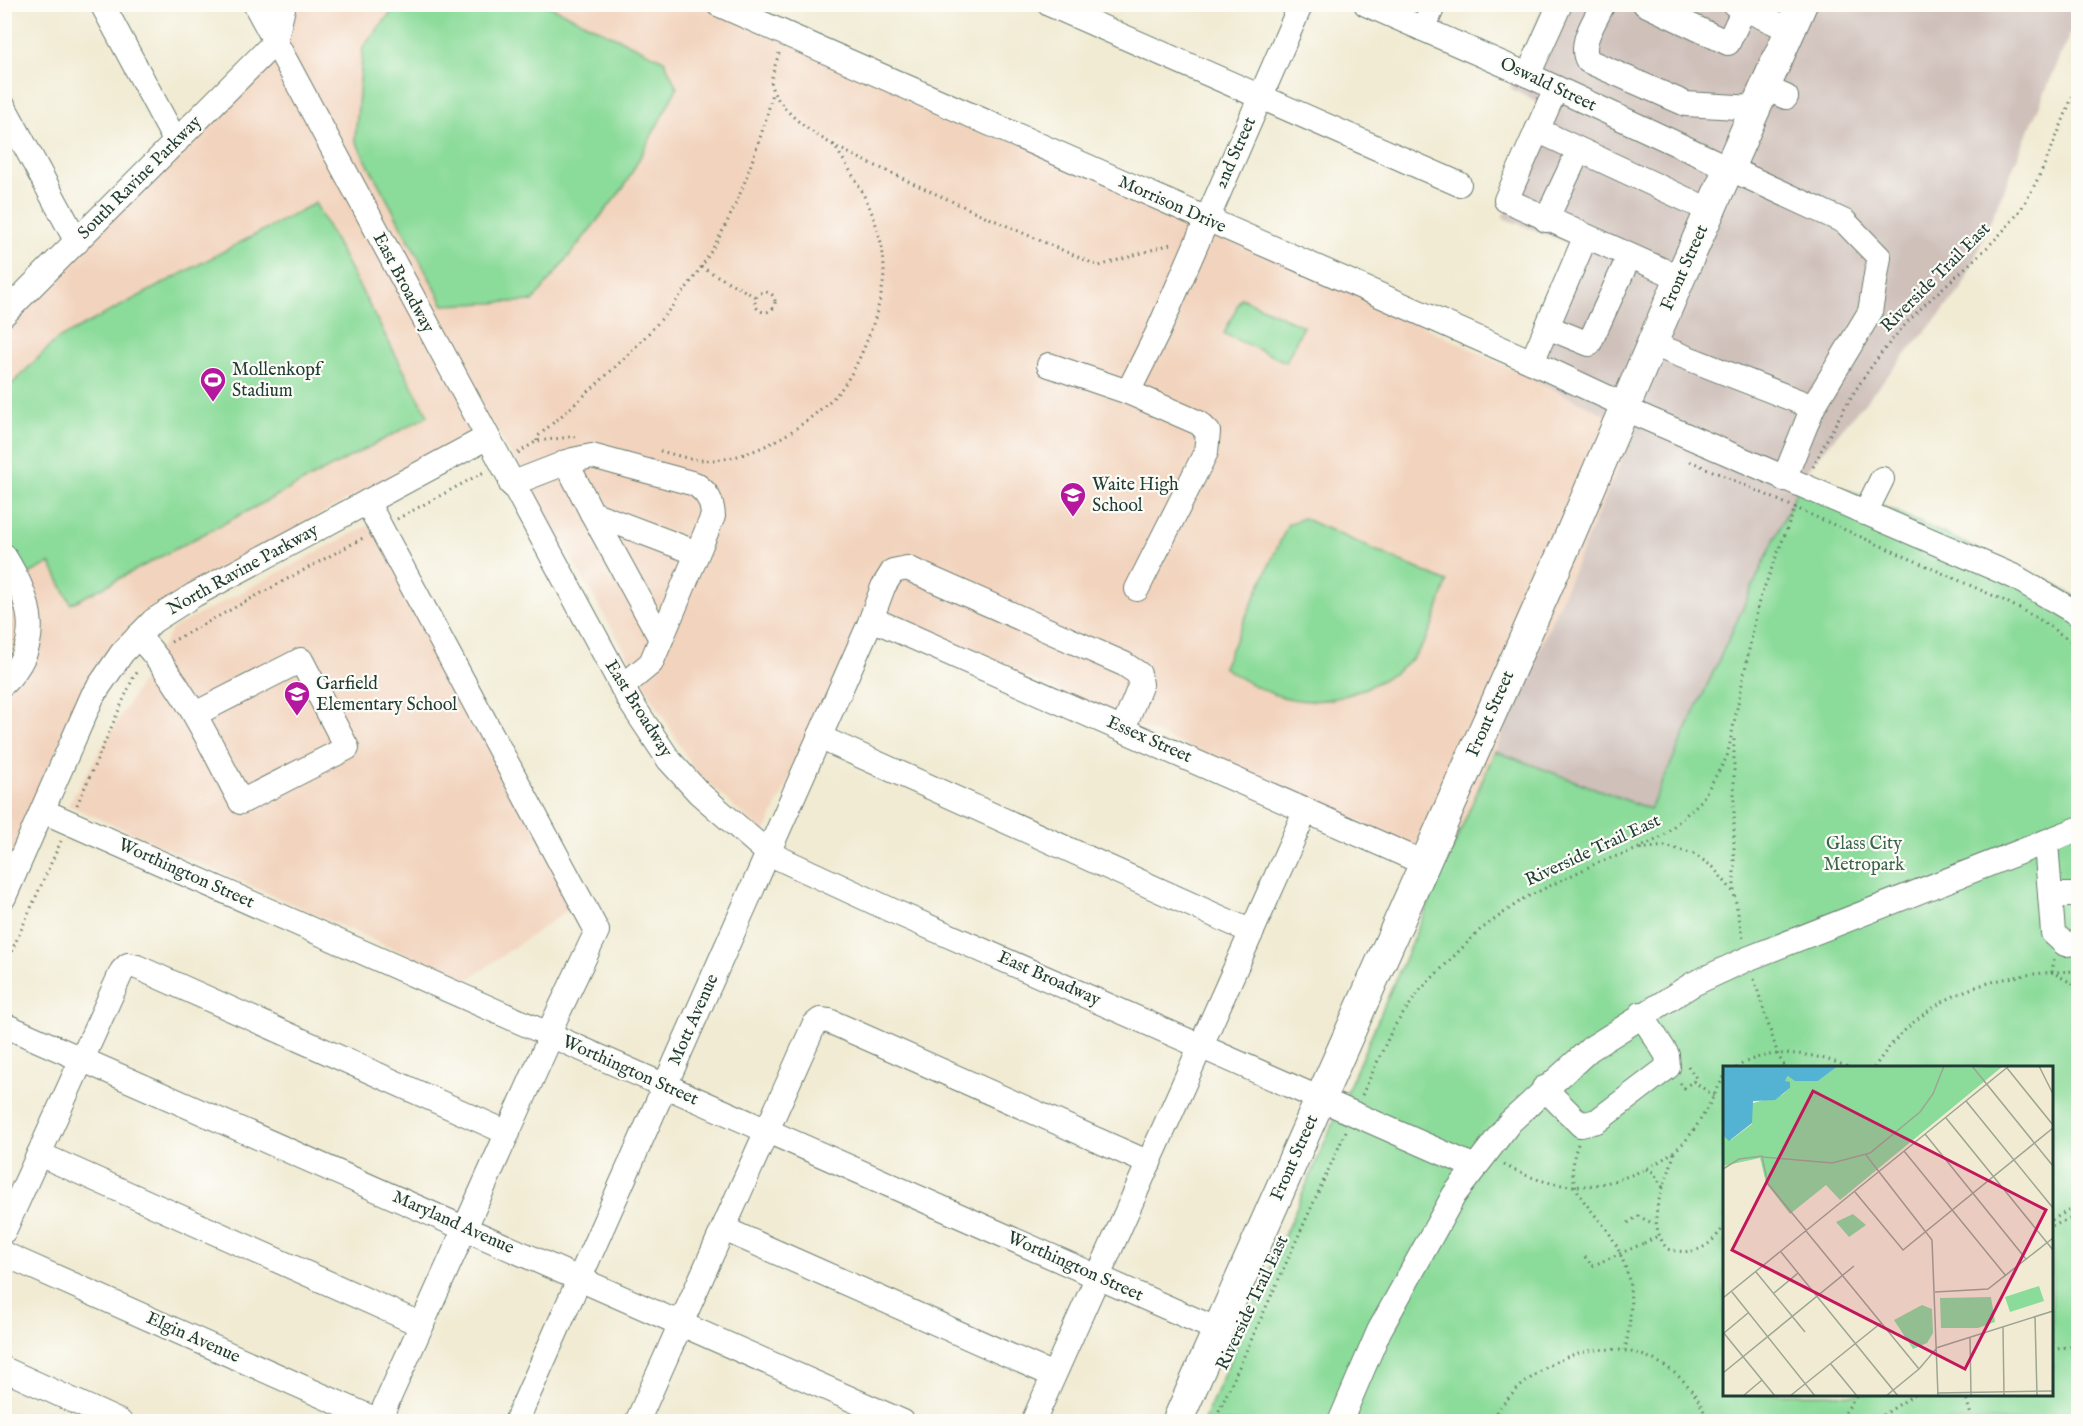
<svg xmlns="http://www.w3.org/2000/svg" width="2083" height="1426" viewBox="0 0 2083 1426" font-family="'IM FELL English',serif">
<style>
.built{fill:#f2d4be}
.industrial{fill:#cfc0ba}
.green{fill:#8bdb9a;stroke:#558c67;stroke-width:1.5;fill-rule:evenodd}
.lines{fill:none;stroke-linecap:round;stroke-linejoin:round}
.minor-casing{stroke:#687a6c;stroke-width:26}
.major-casing{stroke:#687a6c;stroke-width:32}
.path{stroke:#687a6c;stroke-width:3;stroke-dasharray:1.5 4.5;stroke-linecap:butt}
.minor{stroke:#fff;stroke-width:24}
.major{stroke:#fff;stroke-width:30}
.path-bridge{stroke:#687a6c;stroke-width:3;stroke-dasharray:1.5 4.5;stroke-linecap:butt}
.labels{text-anchor:middle;dominant-baseline:central;stroke-width:4.5;stroke-linejoin:round;paint-order:stroke}
.street-label{font-size:18px;fill:#1f3d34;stroke:#fdfcf7}
.poi-label{font-size:18px;fill:#1f3d34;stroke:#fdfcf7;text-anchor:start}
.park-label{font-size:18px;fill:#3a644e;stroke:#fdfcf7}
.inset-road{fill:none;stroke:#9da593;stroke-width:1.5}
.view{fill:#c2185b;fill-opacity:0.15;stroke:#c2185b;stroke-width:3}
.inset-edge{fill:none;stroke:#1f3d34;stroke-width:3}
</style>
<rect width="100%" height="100%" fill="#fdfcf7"/>
<filter id="ink" filterUnits="userSpaceOnUse"><feTurbulence type="fractalNoise" baseFrequency=".0167" numOctaves="2"/><feDisplacementMap in="SourceGraphic" scale="12" xChannelSelector="R" yChannelSelector="G"/><feConvolveMatrix kernelMatrix="1 2 1 2 8 2 1 2 1" color-interpolation-filters="sRGB"/></filter>
<filter id="wash" filterUnits="userSpaceOnUse"><feTurbulence type="fractalNoise" baseFrequency=".008" numOctaves="4" result="noise"/><feDisplacementMap in="SourceGraphic" scale="24" xChannelSelector="R" yChannelSelector="G"/><feGaussianBlur stdDeviation="1.35" result="paint"/><feColorMatrix in="noise" values="0 0 0 0 0 0 0 0 0 0 0 0 0 0 0 0 0 1.4 0 .05"/><feComposite in="paint" operator="in"/></filter>
<g filter="url(#wash)">
<rect width="100%" height="100%" fill="#f1ebd3"/>
<g class="built">
<polygon points="284,5 718,5 1206,221 1636,429 1445,865 1416,846 868,608 764,834 694,770 491,420 143,613 84,688 5,876 5,314 275,42"/>
<polygon points="371,524 575,905 466,981 68,805 173,628"/>
</g>
<polygon class="industrial" points="1543,5 2078,5 2078,15 1961,290 1806,471 1649,809 1495,751 1635,429 1517,372 1577,246 1502,218 1553,111 1510,88"/>
<g class="green">
<polygon points="398,4 547,5 664,60 677,88 624,187 533,301 444,305 355,140 363,47"/>
<polygon points="315,203 428,416 71,604 50,563 25,576 5,536 5,391 56,340"/>
<polygon points="1241,298 1303,326 1286,362 1224,334"/>
<path d="M1806,471L2052,583L2078,599V1421L1203,1422L1495,751L1650,809ZM1724,1068H2052V1394H1724Z"/>
<path d="M1303,518L1447,582C1438,609 1431,639 1411,660C1401,670 1385,679 1372,685C1315,713 1274,702 1223,667L1288,524Z"/>
</g>
</g>
<g filter="url(#ink)">
<g class="lines">
<g class="minor-casing">
<g id="minor">
<polyline points="102,4 176,142"/>
<polyline points="255,4 631,703 669,760 699,793 768,853 893,911 1475,1167"/>
<polyline points="718,4 1532,362 1626,406"/>
<polyline points="1049,4 1459,184"/>
<polyline points="1366,4 1528,75 1845,222 1879,257 1870,312 1813,407 1784,479"/>
<path d="M1603,4C1595,21 1578,44 1588,61L1686,104L1754,108"/>
<polyline points="1645,4 1728,43 1744,9"/>
<polyline points="1734,4 1791,30"/>
<polyline points="1423,29 1434,4"/>
<polyline points="275,42 284,4"/>
<polyline points="1528,75 1560,4"/>
<polyline points="1556,88 1506,200 1680,278"/>
<polyline points="1765,88 1786,97"/>
<polyline points="4,107 77,242"/>
<polyline points="1537,130 1711,211"/>
<polyline points="1546,220 1579,150"/>
<polyline points="4,314 275,42"/>
<polyline points="1547,327 1589,344 1629,257"/>
<polyline points="1652,344 1813,407"/>
<polyline points="1532,362 1585,238"/>
<polyline points="1049,365 1128,392"/>
<polyline points="1625,409 1971,558 2015,577 2078,614"/>
<polyline points="566,462 592,513 697,553"/>
<path d="M511,484L573,460L592,456L695,484C708,493 712,501 713,516L651,663L622,687"/>
<polyline points="367,502 597,931 548,1034"/>
<polyline points="592,513 661,639"/>
<polyline points="1865,513 1882,479"/>
<path d="M4,556C31,599 45,643 4,683"/>
<polyline points="1137,589 1206,452 1208,432 1199,423 1128,392 1157,334 1301,4"/>
<polyline points="872,619 1424,863"/>
<path d="M138,636C184,685 210,744 241,802L347,748L301,660L195,714"/>
<polyline points="819,737 1252,932"/>
<polyline points="43,811 1218,1330"/>
<polyline points="2046,843 2053,933 2065,944 2078,943"/>
<polyline points="2050,895 2078,895"/>
<polyline points="4,897 93,695 122,653 153,621 194,595 486,438"/>
<polyline points="4,1025 903,1422"/>
<polyline points="1544,1088 1581,1125 1597,1121 1668,1067 1667,1055 1641,1014"/>
<polyline points="39,1154 422,1325"/>
<polyline points="724,1229 1053,1375"/>
<polyline points="4,1231 122,971 128,965 137,967 508,1133"/>
<polyline points="4,1254 381,1422"/>
<polyline points="4,1369 120,1422"/>
<polyline points="378,1422 551,1036"/>
<polyline points="516,1422 869,625 883,587 893,571 907,568 1124,664 1139,674 1141,684 1123,729"/>
<polyline points="637,1422 814,1025 820,1020 829,1021 1149,1163"/>
<polyline points="1033,1422 1306,810"/>
<polyline points="1340,1422 1379,1331 1454,1195 1510,1122 1590,1049 1693,984 1747,959 2078,829"/>
</g>
</g>
<g class="major-casing">
<polyline id="major" points="1177,1422 1565,547 1680,278 1802,4"/>
</g>
<g class="path">
<path d="M779,53C776,65 767,82 774,93C801,138 862,158 906,180C970,210 1034,238 1099,266L1174,243"/>
<polyline points="701,267 756,297"/>
<circle cx="765" cy="302" r="10"/>
<path d="M537,441V437C636,351 715,282 755,152C762,132 769,113 772,91"/>
<path d="M660,451C673,454 687,459 700,460C751,463 802,429 836,395C859,372 885,301 884,269C883,222 858,182 833,144"/>
<polyline points="518,453 537,441 580,436"/>
<polyline points="1690,461 2003,600 2037,618 2078,646"/>
<path d="M1813,467C1838,416 1866,368 1904,326C1939,287 1983,257 2015,217C2038,188 2065,117 2078,80"/>
<polyline points="397,519 484,472"/>
<polyline points="171,642 363,538"/>
<polyline points="77,805 133,678 139,670"/>
<polyline points="1640,849 1665,846 1694,854 1713,867 1734,893 1743,938"/>
<polyline points="1734,891 1734,735"/>
<polyline points="2054,959 2052,972 2078,987"/>
<polyline points="4,968 61,841"/>
<polyline points="1754,979 1778,1055 1785,1068"/>
<polyline points="1688,1066 1696,1078 1693,1081"/>
<path d="M1736,1068C1768,1045 1818,1053 1850,1068"/>
<path d="M1874,1068C1923,993 1993,973 2078,971"/>
<polyline points="1680,1083 1684,1088 1693,1081 1714,1096"/>
<polyline points="1362,1095 1393,1028 1421,989 1480,930 1523,899 1599,862 1635,850 1662,837 1701,801 1727,757 1759,601 1797,503"/>
<path d="M1578,1144C1563,1183 1582,1199 1604,1226C1614,1238 1622,1257 1627,1272C1634,1296 1630,1326 1625,1350"/>
<path d="M1674,1153C1667,1189 1642,1215 1667,1249C1695,1256 1707,1249 1724,1227"/>
<path d="M1504,1165C1525,1176 1549,1185 1574,1186C1609,1188 1662,1167 1686,1140C1702,1121 1712,1098 1724,1077"/>
<polyline points="1646,1169 1653,1172 1664,1189"/>
<polyline points="2052,1220 2078,1205"/>
<polyline points="1628,1223 1638,1216 1654,1224"/>
<polyline points="2052,1226 2078,1216"/>
<polyline points="1644,1243 1658,1236"/>
<polyline points="1585,1257 1592,1266 1603,1261"/>
<polyline points="2052,1350 2078,1345"/>
<polyline points="1965,1394 1973,1422"/>
<polyline points="1214,1422 1346,1131"/>
<path d="M1489,1422C1506,1396 1534,1372 1562,1359C1619,1333 1689,1361 1708,1422"/>
<polyline points="1838,1422 1858,1394"/>
<polyline points="1873,1422 1915,1394"/>
</g>
<use href="#minor" class="minor"/>
<use href="#major" class="major"/>
<polyline class="path-bridge" points="1603,1261 1644,1243"/>
</g>
</g>
<defs>
<g id="stadium-pin" transform="scale(1.35)"><path d="M0 17L-7.5 6A9.5 9.5 0 1 1 7.5 6Z" fill="#b5179e" stroke="#fdfcf7"/><path d="M0-5a6.5 5 0 1 0 0 10a6.5 5 0 1 0 0-10ZM-3.5-1.8h7v3.6h-7Z" fill="#fff"/></g>
<g id="school-pin" transform="scale(1.35)"><path d="M0 17L-7.5 6A9.5 9.5 0 1 1 7.5 6Z" fill="#b5179e" stroke="#fdfcf7"/><path d="M0-5L7-2L0 1L-7-2ZM-4 1L0 2.5L4 1V4Q0 6-4 4Z" fill="#fff"/></g>
</defs>
<g fill-rule="evenodd">
<use href="#stadium-pin" x="213" y="380"/>
<use href="#school-pin" x="1073" y="495"/>
<use href="#school-pin" x="297" y="694"/>
</g>
<g class="labels">
<g class="street-label">
<text transform="translate(1548 85) rotate(25)">Oswald Street</text>
<text transform="translate(1236 153) rotate(-66)">2nd Street</text>
<text transform="translate(140 178) rotate(-45)">South Ravine Parkway</text>
<text transform="translate(1172 205) rotate(24)">Morrison Drive</text>
<text transform="translate(1685 268) rotate(-66)">Front Street</text>
<text transform="translate(1936 278) rotate(-45)">Riverside Trail East</text>
<text transform="translate(403 283) rotate(62)">East Broadway</text>
<text transform="translate(243 570) rotate(-29)">North Ravine Parkway</text>
<text transform="translate(638 709) rotate(58)">East Broadway</text>
<text transform="translate(1491 714) rotate(-66)">Front Street</text>
<text transform="translate(1149 740) rotate(24)">Essex Street</text>
<text transform="translate(1593 851) rotate(-25)">Riverside Trail East</text>
<text transform="translate(186 874) rotate(24)">Worthington Street</text>
<text transform="translate(1049 979) rotate(24)">East Broadway</text>
<text transform="translate(694 1020) rotate(-66)">Mott Avenue</text>
<text transform="translate(630 1071) rotate(24)">Worthington Street</text>
<text transform="translate(1295 1158) rotate(-66)">Front Street</text>
<text transform="translate(453 1223) rotate(24)">Maryland Avenue</text>
<text transform="translate(1075 1267) rotate(24)">Worthington Street</text>
<text transform="translate(1253 1303) rotate(-65)">Riverside Trail East</text>
<text transform="translate(193 1338) rotate(24)">Elgin Avenue</text>
</g>
<g class="poi-label">
<text x="232" y="370">Mollenkopf<tspan x="232" dy="21">Stadium</tspan></text>
<text x="1092" y="485">Waite High<tspan x="1092" dy="21">School</tspan></text>
<text x="316" y="684">Garfield<tspan x="316" dy="21">Elementary School</tspan></text>
</g>
<g class="park-label">
<text x="1864" y="844">Glass City<tspan x="1864" dy="21">Metropark</tspan></text>
</g>
</g>
<g transform="translate(1723 1066)">
<rect width="330" height="330" fill="#f1ebd3"/>
<path d="M115,0L248,2L280,0L117,134L103,119L67,148L43,117L37,92L0,100V69L8,74L29,58L27,38L59,29L67,22L61,16L67,8L77,15H95ZM130,148L143,159L126,171L113,156ZM316,220L321,235L287,246L282,231ZM268,231L272,256L255,262H218L217,232ZM199,239L209,243L210,267L204,277L190,283L171,254Z" fill="#8bdb9a"/>
<path d="M0,0H115L95,15H72L65,10L62,15L67,16V22L52,34L30,35L29,57L6,75L0,69Z" fill="#54b2d2"/>
<path class="inset-road" d="M249,0L330,100M316,0L330,28M284,2L330,59M243,35L330,142M223,52L330,184M202,68L303,193M181,85L283,210M143,89L209,174L215,330M39,91L109,97L147,87L197,46L210,28L221,0M0,103L16,93L39,90L45,118L83,164M132,126L180,184L330,62M83,165L196,303M58,186L175,330M33,206L82,266M9,226L92,330M212,226L265,223L330,172M51,227L75,207M0,232L286,0M312,250L314,330M280,261L281,330M0,266L52,330M1,267L25,247M247,271L248,330M213,282L330,245M107,297L134,330M0,307L131,200M214,327L330,325M20,330L39,314M67,330L158,257M163,330L196,303L213,283"/>
<path class="view" d="M90,25L323,144L242,303L9,184Z"/>
<rect width="330" height="330" class="inset-edge"/>
</g>
<rect width="2083" height="1426" fill="none" stroke="#fdfcf7" stroke-width="24"/>
</svg>
